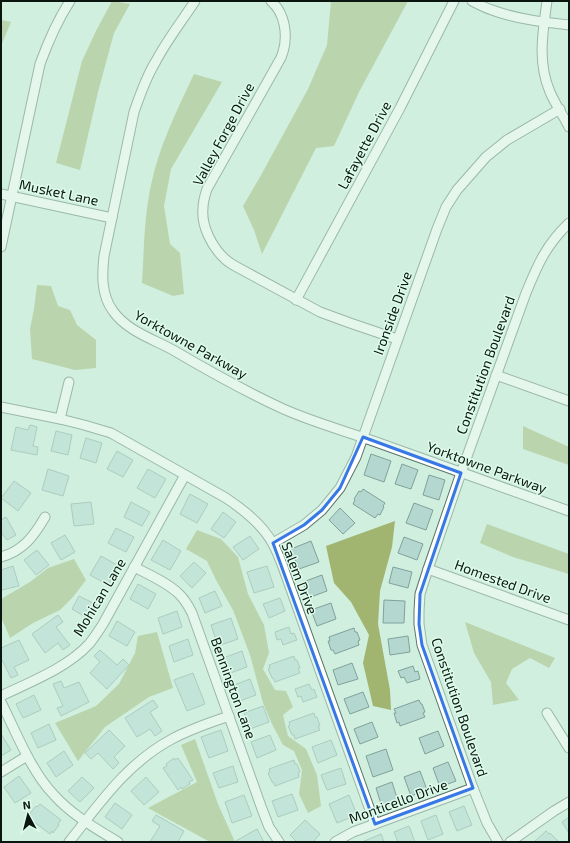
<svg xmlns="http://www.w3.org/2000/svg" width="570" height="843" viewBox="0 0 570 843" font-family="'Exo 2',sans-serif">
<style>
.forest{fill:#a1b571}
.building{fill:#b4d7d0;stroke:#80a29b}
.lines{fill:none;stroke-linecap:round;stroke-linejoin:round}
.minor-casing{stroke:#5a7567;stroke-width:11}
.minor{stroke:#fff;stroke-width:9}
.marked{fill:none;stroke:#3778e6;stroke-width:3;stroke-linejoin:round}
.labels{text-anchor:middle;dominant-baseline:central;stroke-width:3;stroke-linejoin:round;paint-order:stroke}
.street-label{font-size:14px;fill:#0b1611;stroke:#defceb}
</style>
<rect width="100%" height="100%" fill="#d0efde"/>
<g class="forest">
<polygon points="112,1 130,4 114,33 98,92 80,170 56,163 82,61 96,31"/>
<polygon points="331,1 408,1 359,92 334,146 316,148 262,254 254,230 243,206 260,177 308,89 327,45"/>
<polygon points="1,20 11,22 1,46"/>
<path d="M194,74L222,82L171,169L164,206L170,244L180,253L184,294L173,296L142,283C144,251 144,217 151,185C159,146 177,110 194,74Z"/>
<polygon points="37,285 51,286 58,306 70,310 77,325 96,340 96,368 75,370 32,359 30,329 34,309"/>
<polygon points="523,426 569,447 569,465 523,449"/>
<polygon points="395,521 392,547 380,591 378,624 390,690 391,710 373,706 363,663 369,635 351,602 334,583 326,546"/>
<polygon points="487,524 569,554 569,574 513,557 480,543"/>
<polygon points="197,530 221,539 238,557 248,594 264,625 269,653 263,669 275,690 286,691 293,707 283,715 288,736 306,749 317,775 321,806 308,813 299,794 302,770 294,751 283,745 272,724 263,703 250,655 233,610 216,580 207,561 186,549"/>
<polygon points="74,559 86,580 73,597 60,610 33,623 10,638 1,617 1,599 30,582 48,568"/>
<polygon points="465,622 555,658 549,668 530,658 512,669 506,683 519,700 493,705 491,682 474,653"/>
<polygon points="157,632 173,688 149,697 105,727 78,761 55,723 96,706 119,684 135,653 138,636"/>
<polygon points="195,739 218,804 235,842 210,842 148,808 197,782 181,745"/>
</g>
<g class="building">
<polygon points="30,425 37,427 33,446 38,447 37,455 11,450 16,427 28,430"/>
<polygon points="56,431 72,435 68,455 51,451"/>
<polygon points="86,438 102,443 96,463 80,458"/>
<polygon points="117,451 133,460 123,477 107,469"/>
<polygon points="371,454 391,461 384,482 364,475"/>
<polygon points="402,464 418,470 411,489 395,484"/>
<polygon points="48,469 69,476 63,496 42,490"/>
<polygon points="148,469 166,479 155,498 137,488"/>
<polygon points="429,475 445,480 439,500 423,495"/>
<polygon points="14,481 31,493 18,511 1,498"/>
<polygon points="363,489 385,503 383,506 384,507 380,515 378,514 375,518 353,504 355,500 354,499 359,491 361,492"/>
<polygon points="190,494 208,504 197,523 180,514"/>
<polygon points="91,502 94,524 74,526 71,504"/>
<polygon points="131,502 150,512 142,526 124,517"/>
<polygon points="414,503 433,510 426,530 406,523"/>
<polygon points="340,508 355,523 343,534 329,520"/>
<polygon points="223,512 236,522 224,538 211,529"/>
<polygon points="6,517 16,535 7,540 1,532 1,520"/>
<polygon points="116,528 134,537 126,552 108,543"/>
<polygon points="65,535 75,552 61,560 51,543"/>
<polygon points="250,536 259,549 243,560 233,547"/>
<polygon points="404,537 423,544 417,560 398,553"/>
<polygon points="163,540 181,551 170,570 151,560"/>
<polygon points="311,541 319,562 299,569 291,549"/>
<polygon points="37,550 49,565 36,575 24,560"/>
<polygon points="101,556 119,566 108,585 90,575"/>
<polygon points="194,562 206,573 192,588 180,576"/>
<polygon points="13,566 19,586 2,590 1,585 1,570"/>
<polygon points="267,566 274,587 254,593 247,572"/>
<polygon points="393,567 412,572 408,588 389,583"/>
<polygon points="322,575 327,591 308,598 303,582"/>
<polygon points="138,584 156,594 148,609 130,599"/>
<polygon points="215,591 222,606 205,613 199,598"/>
<polygon points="79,596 97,605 89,619 72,609"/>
<polygon points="280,598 285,611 269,618 263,604"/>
<polygon points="384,600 405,601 404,623 383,623"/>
<polygon points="331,603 336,619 317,626 311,610"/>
<polygon points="177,611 182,627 163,634 158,618"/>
<polygon points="58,615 63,622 56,627 70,645 63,650 58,643 45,653 32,634"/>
<polygon points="231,618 238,639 218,646 211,625"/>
<polygon points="117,621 135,632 127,646 109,636"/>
<polygon points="289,627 291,634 294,633 297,640 283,645 281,639 277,640 275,632"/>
<polygon points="354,628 355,632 357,632 360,640 358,641 359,645 335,654 333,650 331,650 328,641 330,641 329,637"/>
<polygon points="408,636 410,652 390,655 388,639"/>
<polygon points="188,639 193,655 174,662 169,646"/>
<polygon points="19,640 29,660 14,667 18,675 11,678 1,658 1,648"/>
<polygon points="100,650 117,665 123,659 129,665 107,689 90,673 100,662 94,656"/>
<polygon points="242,651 247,667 228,674 223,658"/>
<polygon points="294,656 295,660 297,660 300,668 298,669 300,673 275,682 273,678 272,678 268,669 270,668 269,665"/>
<polygon points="352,663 358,679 338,685 333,670"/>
<polygon points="413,666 415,672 418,671 420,679 407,683 404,677 401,678 398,671"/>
<polygon points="193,673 205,704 187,711 174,680"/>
<polygon points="250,679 256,695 237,702 231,686"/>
<polygon points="61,681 64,688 79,682 89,702 61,716 57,708 63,706 53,684"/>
<polygon points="309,684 312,690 314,689 317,697 303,702 301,696 298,697 295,689"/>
<polygon points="363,692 369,707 350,714 344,699"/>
<polygon points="34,695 41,710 23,718 16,704"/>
<polygon points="153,700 158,707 150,712 162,731 155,736 150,729 137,737 125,718"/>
<polygon points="419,700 421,704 422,704 425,712 423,713 425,717 400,726 399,722 397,723 394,713 396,713 394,709"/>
<polygon points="263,706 269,722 250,729 244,713"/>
<polygon points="314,713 315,717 317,717 320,726 318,726 320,730 295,739 294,735 292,735 288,726 290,725 289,722"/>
<polygon points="372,722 378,737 360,744 354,729"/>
<polygon points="49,724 56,740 38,748 31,733"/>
<polygon points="109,730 125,746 114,757 119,763 113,769 98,753 91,759 85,753"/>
<polygon points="221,730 228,751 209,758 201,737"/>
<polygon points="438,731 444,746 425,754 419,738"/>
<polygon points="1,734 11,750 1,756"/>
<polygon points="270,735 276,750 257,758 251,742"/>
<polygon points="331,740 337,755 318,763 312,747"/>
<polygon points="386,749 393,770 373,777 366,756"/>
<polygon points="64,751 73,765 56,777 47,763"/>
<polygon points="174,758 175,760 178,758 193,780 189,782 190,784 182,789 181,787 178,790 163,768 167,766 166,764"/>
<polygon points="294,760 295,764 297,764 300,772 298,773 299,777 275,786 273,782 272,782 268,773 270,772 269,769"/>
<polygon points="448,762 456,781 440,787 433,768"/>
<polygon points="233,766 238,782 219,788 213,773"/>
<polygon points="341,768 346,784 327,790 321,775"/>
<polygon points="420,771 427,790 411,796 404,777"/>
<polygon points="19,776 31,793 15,803 4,787"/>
<polygon points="82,777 94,788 80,802 68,791"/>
<polygon points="146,777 159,792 144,805 131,791"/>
<polygon points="392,782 398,801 382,807 376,788"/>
<polygon points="292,794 298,810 278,817 272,801"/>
<polygon points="244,795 252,816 232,823 225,802"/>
<polygon points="349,795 357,815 337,823 329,804"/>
<polygon points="115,803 132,815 122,829 105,817"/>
<polygon points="40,804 61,820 58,824 59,825 53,833 52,831 50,834 29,818 31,815 30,813 36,806 37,807"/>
<polygon points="464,806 472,825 457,831 449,812"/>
<polygon points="156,815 184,831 178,842 150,842 160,826 152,821"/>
<polygon points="436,815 443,834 428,840 421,821"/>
<polygon points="569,817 569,833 562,822"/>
<polygon points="305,820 320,834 313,842 297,842 290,835"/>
<polygon points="409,826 415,842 398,842 394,832"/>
<polygon points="257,829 264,842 234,842"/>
<polygon points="546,831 549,834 550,833 559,842 534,842"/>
<polygon points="381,834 384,842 362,842"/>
</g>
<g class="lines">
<g class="minor-casing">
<g id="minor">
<path d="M195,1C182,21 167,40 156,61C146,77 140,95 134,112L104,256C102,274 101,295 113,311C127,331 153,339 173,350C207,370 241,389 277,406C308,421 343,430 376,442C440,465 505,488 569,511"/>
<path d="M271,1C285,13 288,35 283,52C282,56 280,60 278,63L207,189C205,195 203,202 203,208C201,226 212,247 225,259C228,262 232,264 235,266L320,312L350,323L397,339"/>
<path d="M472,1C478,4 485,8 492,10C516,19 543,22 569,25"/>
<path d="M547,1C543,31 537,62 550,92C555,104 563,115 569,127"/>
<polyline points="1,194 112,218"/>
<path d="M1,247L40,64C48,42 57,21 70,1"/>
<polyline points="296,300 400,108 454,1"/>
<polyline points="496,375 569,401"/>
<path d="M1,407L60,419L84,425L111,433L226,498C244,510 263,525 273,544C277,551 280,559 283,567L375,824"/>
<polyline points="60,419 69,382"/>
<polyline points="273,543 304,525 322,510 340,488 356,457 437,229 446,207 457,190 486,157 507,140 560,109"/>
<path d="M1,557C23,551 34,536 45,517"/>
<path d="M134,567C148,574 170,584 180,595C185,600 189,607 192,613L262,809L269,827L279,842"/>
<polyline points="428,569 569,620"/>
<path d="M1,696C30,682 67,668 89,644C94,638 99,630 103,624L185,475"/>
<path d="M1,702C16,732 31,771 54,795C72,815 95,828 118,842"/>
<polyline points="547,713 569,748"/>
<polyline points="1,772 27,756"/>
<path d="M69,842C100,803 127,763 172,739C190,729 209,723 229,716"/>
<polyline points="335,842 353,832 473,788"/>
<path d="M498,842L487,823L473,788L422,645L419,624V611L420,594L428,569L461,473L526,293C538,264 546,245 569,223"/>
<polyline points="510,842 554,811 569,802"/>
</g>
</g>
<use href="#minor" class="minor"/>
</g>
<path d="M0 0H570V843H0ZM363,437L461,473L420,594L419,624L422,645L473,788L375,824L273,543L304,525L322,510L340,488Z" fill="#d0efde" fill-opacity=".55" fill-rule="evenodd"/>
<path class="marked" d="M363,437L461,473L420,594L419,624L422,645L473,788L375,824L273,543L304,525L322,510L340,488Z"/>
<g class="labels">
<g class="street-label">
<text transform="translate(223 134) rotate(-62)">Valley Forge Drive</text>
<text transform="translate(364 145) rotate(-62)">Lafayette Drive</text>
<text transform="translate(59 192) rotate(12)">Musket Lane</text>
<text transform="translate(392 313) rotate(-70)">Ironside Drive</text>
<text transform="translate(191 344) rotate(29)">Yorktowne Parkway</text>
<text transform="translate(485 365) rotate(-70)">Constitution Boulevard</text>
<text transform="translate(487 467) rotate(20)">Yorktowne Parkway</text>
<text transform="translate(300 578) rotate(69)">Salem Drive</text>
<text transform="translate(503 581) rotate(20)">Homested Drive</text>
<text transform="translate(99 597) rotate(-59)">Mohican Lane</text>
<text transform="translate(234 688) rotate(70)">Bennington Lane</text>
<text transform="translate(460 707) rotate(71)">Constitution Boulevard</text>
<text transform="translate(398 801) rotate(-20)">Monticello Drive</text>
</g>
</g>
<rect width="570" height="843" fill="none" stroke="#0b1611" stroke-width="4"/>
<g transform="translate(28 815) rotate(353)" stroke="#defceb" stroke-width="3" paint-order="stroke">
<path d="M0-3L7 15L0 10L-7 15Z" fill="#0b1611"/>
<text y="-6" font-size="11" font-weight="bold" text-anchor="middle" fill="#0b1611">N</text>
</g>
</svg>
